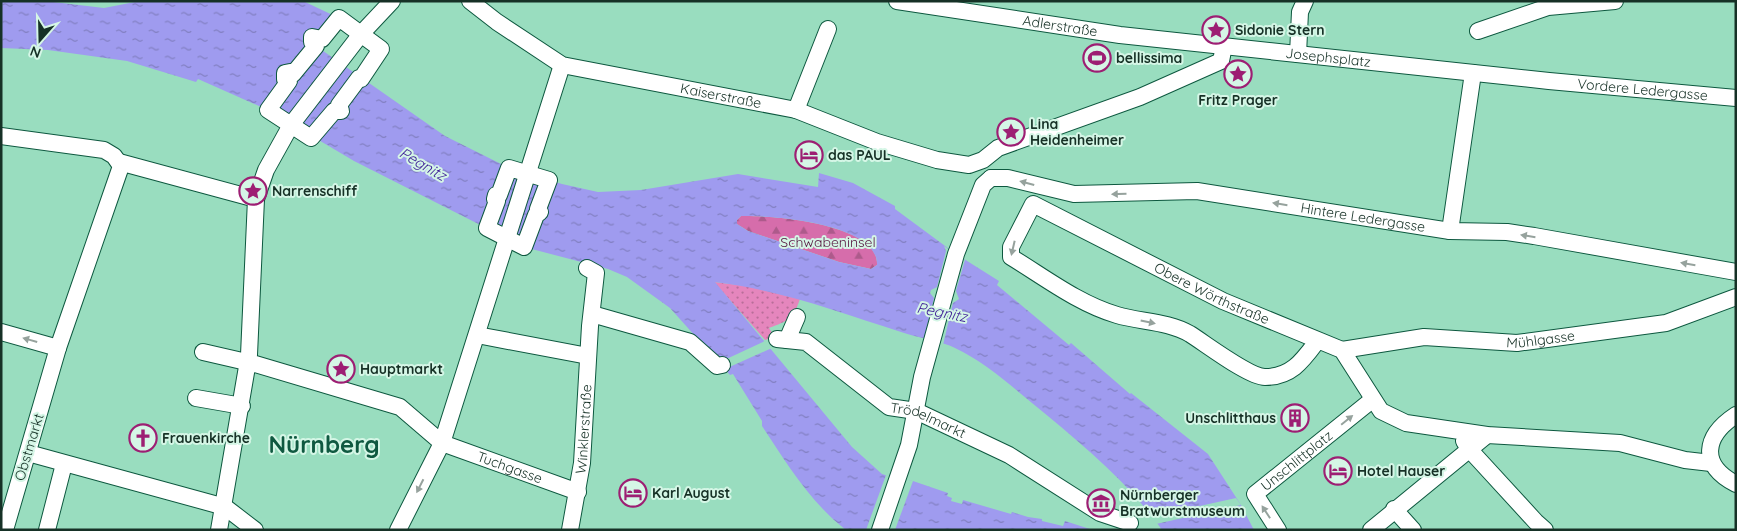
<svg xmlns="http://www.w3.org/2000/svg" width="1737" height="531" viewBox="0 0 1737 531" font-family="Quicksand,sans-serif">
<style>
.forest{fill:url(#forest-firs)}
.park{fill:url(#park-dots)}
.water{fill:url(#water-ripples);fill-rule:evenodd}
.pier{fill:#99ddbf}
.lines{fill:none;stroke-linecap:round;stroke-linejoin:round}
.street-casing{stroke:#0d583f;stroke-width:18}
.street{stroke:#fff;stroke-width:16}
.oneway{fill:#96a29d}
.labels{text-anchor:middle;dominant-baseline:central;stroke-width:4;stroke-linejoin:round;paint-order:stroke}
.street-label{font-size:14px;fill:#163126;stroke:#d5f6e6}
.poi-label{font-size:14px;font-weight:bold;fill:#163126;stroke:#d5f6e6;text-anchor:start}
.park-label{font-size:14px;fill:#55133e;stroke:#d5f6e6}
.water-label{font-size:15px;font-style:italic;fill:#3d1d96;stroke:#d5f6e6}
.town-label{font-size:24px;font-weight:bold;fill:#0f5940;stroke:#d5f6e6}
</style>
<defs>
<pattern id="forest-firs" width="22" height="20" patternUnits="userSpaceOnUse" patternTransform="scale(1.25)"><rect width="22" height="20" fill="#d66dab"/><path d="M5 1l3.5 6h-7zM16 11l3.5 6h-7z" fill="#ad5a8b"/></pattern>
<pattern id="park-dots" width="8" height="8" patternUnits="userSpaceOnUse" patternTransform="scale(1.25)"><rect width="8" height="8" fill="#e586bd"/><path d="M2 2h.1M6 6h.1" fill="none" stroke="#b96e99" stroke-width="1.8" stroke-linecap="round"/></pattern>
<pattern id="water-ripples" width="26" height="14" patternUnits="userSpaceOnUse" patternTransform="scale(1.25)"><rect width="26" height="14" fill="#9f9bef"/><path d="M2 4q2-2 4 0t4 0M15 11q2-2 4 0t4 0" fill="none" stroke="#817fc1"/></pattern>
</defs>
<rect width="100%" height="100%" fill="#99ddbf"/>
<path class="forest" d="M741,216C769,215 879,223 877,265L871,269L839,262L748,231L737,224V220Z"/>
<path class="park" d="M714,282L747,286L800,299C793,319 788,321 769,328L775,337L765,340Z"/>
<path class="water" d="M1,1H45L104,8L140,1H303L339,18L316,46L445,136L509,168L562,184L598,192L641,190L738,174L818,187L819,173L853,183L895,206V209L956,254L999,281L997,285L1069,345L1071,343L1130,394L1131,393L1208,454L1241,505L1254,530H1162C1128,481 1078,441 1032,403C1009,384 983,361 955,348C942,341 917,338 901,332C839,312 780,290 715,282L852,447L882,474L898,479L913,481L948,493L947,496L952,498L951,501L962,504L963,500L1011,514L1012,512L1028,517L1042,519V521L1063,526L1065,521L1093,530H846C810,502 787,464 762,426V421L733,374L730,375L670,308L627,277L608,269L524,247L354,161L268,110L198,79L196,82L127,61L48,50L1,48ZM741,216C770,215 879,223 877,265L871,269L839,262L748,231L737,224V220Z"/>
<g class="pier">
<polygon points="944,246 965,260 956,291 959,299 953,303 943,345 924,339 934,298 930,293 931,290 937,287 946,251"/>
<polygon points="767,340 772,348 725,369 720,362"/>
<polygon points="886,475 913,481 895,530 866,530"/>
<polygon points="1236,498 1241,505 1156,524 1150,517"/>
</g>
<g class="lines">
<g class="street-casing">
<g id="street">
<path id="s1" d="M470,1L497,22L562,65L796,110L877,142L937,160L969,165L983,160L998,148L1140,97L1221,61L1224,46"/>
<path id="s2" d="M897,1L1120,35L1549,81L1736,98"/>
<polygon points="339,18 381,49 361,79 359,78 339,105 341,111 334,111 311,138 268,110 289,81 285,79 285,73 290,72 293,74 316,46 312,42 312,37 322,39"/>
<polyline points="1478,31 1548,7 1615,1"/>
<polyline points="1298,54 1300,12 1305,1"/>
<polyline points="796,110 828,29"/>
<polyline points="1,136 104,150 114,156 121,166 58,348 5,530"/>
<polyline points="119,162 256,199"/>
<polygon points="509,168 549,180 538,209 540,212 536,215 524,247 487,228 497,201 495,199 496,195 499,195"/>
<path id="s3" d="M991,178H1008L1074,194L1197,191L1450,231L1507,232L1534,236L1736,272"/>
<polyline points="1450,231 1473,73"/>
<polyline points="592,314 690,342 717,366 722,365"/>
<polyline points="1,332 58,348"/>
<polyline points="477,335 588,356"/>
<path id="s4" d="M777,339L806,342L889,407L916,411L1009,455L1100,513L1130,523"/>
<polyline points="787,340 797,317"/>
<path id="s5" d="M1318,340C1303,360 1292,377 1265,377C1249,377 1206,344 1190,334C1168,321 1140,322 1117,315C1079,304 1044,277 1011,257V247L1033,204L1223,301L1342,350L1381,411L1406,423L1487,435L1620,443L1685,460L1711,463"/>
<path id="s6" d="M1342,350L1424,337L1517,343L1666,323L1736,297"/>
<path id="s7" d="M203,352L255,364L400,407L442,443L578,492"/>
<polyline points="196,398 242,406"/>
<path d="M1736,415C1704,436 1699,465 1736,484"/>
<polyline points="1464,441 1469,449 1536,522 1545,530"/>
<polyline points="28,453 225,507 255,530"/>
<polyline points="1394,509 1413,530"/>
<polyline points="47,530 64,464"/>
<polyline points="219,530 249,355 256,199 266,170 291,125 361,34 392,1"/>
<polyline points="398,530 442,443 562,65"/>
<path id="s8" d="M570,530L582,463L590,326L596,273L587,268"/>
<polyline points="880,530 909,445 922,377 956,254 983,185 991,178"/>
<path id="s9" d="M1278,530L1255,494L1372,400"/>
<polyline points="1371,530 1487,435"/>
</g>
</g>
<use href="#street" class="street"/>
</g>
<defs><path id="oneway-solid" d="M-6-.8H1V-3.2L6.5 0L1 3.2V.8H-6Z" transform="scale(1.25)"/></defs>
<g class="oneway">
<use href="#oneway-solid" transform="translate(1027 183) rotate(-165)"/>
<use href="#oneway-solid" transform="translate(1119 194) rotate(178)"/>
<use href="#oneway-solid" transform="translate(1280 204) rotate(-171)"/>
<use href="#oneway-solid" transform="translate(1528 236) rotate(-171)"/>
<use href="#oneway-solid" transform="translate(1013 248) rotate(103)"/>
<use href="#oneway-solid" transform="translate(1688 264) rotate(-170)"/>
<use href="#oneway-solid" transform="translate(1148 322) rotate(12)"/>
<use href="#oneway-solid" transform="translate(30 340) rotate(-164)"/>
<use href="#oneway-solid" transform="translate(1347 420) rotate(-39)"/>
<use href="#oneway-solid" transform="translate(420 486) rotate(117)"/>
<use href="#oneway-solid" transform="translate(1266 512) rotate(-123)"/>
</g>
<defs>
<g id="sight-ring" transform="scale(1.4375)"><circle r="9.5" fill="#d5f6e6" stroke="#9d1e73" stroke-width="1.5"/><path d="M0-6L1.8-2.2L6-1.7L2.9 1.2L3.7 5.4L0 3.3L-3.7 5.4L-2.9 1.2L-6-1.7L-1.8-2.2Z" fill="#9d1e73"/></g>
<g id="stadium-ring" transform="scale(1.4375)"><circle r="9.5" fill="#d5f6e6" stroke="#9d1e73" stroke-width="1.5"/><path d="M0-5a6.5 5 0 1 0 0 10a6.5 5 0 1 0 0-10ZM-3.5-1.8h7v3.6h-7Z" fill="#9d1e73"/></g>
<g id="hotel-ring" transform="scale(1.4375)"><circle r="9.5" fill="#d5f6e6" stroke="#9d1e73" stroke-width="1.5"/><path d="M-6-4.5h1.5V1H6V5H4.5V3h-9V5H-6ZM-4 0a1.8 1.8 0 1 1 3.6 0ZM.5 0V-2.5h3Q6-2.5 6 0Z" fill="#9d1e73"/></g>
<g id="building-ring" transform="scale(1.4375)"><circle r="9.5" fill="#d5f6e6" stroke="#9d1e73" stroke-width="1.5"/><path d="M-4-6H4V6H1V3H-1V6H-4ZM-2.5-4.3h1.7v1.8h-1.7ZM.8-4.3h1.7v1.8H.8ZM-2.5-1h1.7V.8h-1.7ZM.8-1h1.7V.8H.8Z" fill="#9d1e73"/></g>
<g id="church-ring" transform="scale(1.4375)"><circle r="9.5" fill="#d5f6e6" stroke="#9d1e73" stroke-width="1.5"/><path d="M-1.2-6h2.4v3.5h3.3v2.4h-3.3V6h-2.4V-.1h-3.3v-2.4h3.3Z" fill="#9d1e73"/></g>
<g id="museum-ring" transform="scale(1.4375)"><circle r="9.5" fill="#d5f6e6" stroke="#9d1e73" stroke-width="1.5"/><path d="M0-6L6-3V-2H-6V-3ZM-5-1h2V3h-2ZM-1-1h2V3h-2ZM3-1h2V3H3ZM-6 4H6V6H-6Z" fill="#9d1e73"/></g>
</defs>
<g fill-rule="evenodd">
<use href="#sight-ring" x="1216" y="30"/>
<use href="#stadium-ring" x="1097" y="58"/>
<use href="#sight-ring" x="1238" y="74"/>
<use href="#sight-ring" x="1011" y="132"/>
<use href="#hotel-ring" x="809" y="155"/>
<use href="#sight-ring" x="253" y="191"/>
<use href="#sight-ring" x="341" y="369"/>
<use href="#building-ring" x="1295" y="418"/>
<use href="#church-ring" x="143" y="438"/>
<use href="#hotel-ring" x="1338" y="471"/>
<use href="#hotel-ring" x="633" y="493"/>
<use href="#museum-ring" x="1101" y="503"/>
</g>
<g class="labels">
<g class="street-label">
<text stroke="none"><textPath href="#s2" startOffset="165">Adlerstraße</textPath></text>
<text stroke="none"><textPath href="#s2" startOffset="435">Josephsplatz</textPath></text>
<text stroke="none"><textPath href="#s2" startOffset="751">Vordere Ledergasse</textPath></text>
<text stroke="none"><textPath href="#s1" startOffset="274">Kaiserstraße</textPath></text>
<text stroke="none"><textPath href="#s3" startOffset="376">Hintere Ledergasse</textPath></text>
<text stroke="none"><textPath href="#s5" startOffset="610">Obere Wörthstraße</textPath></text>
<text stroke="none"><textPath href="#s6" startOffset="200">Mühlgasse</textPath></text>
<text stroke="none"><textPath href="#s4" startOffset="176">Trödelmarkt</textPath></text>
<text stroke="none"><textPath href="#s8" startOffset="102">Winklerstraße</textPath></text>
<text transform="translate(29 447) rotate(-73)">Obstmarkt</text>
<text stroke="none"><textPath href="#s9" startOffset="96">Unschlittplatz</textPath></text>
<text stroke="none"><textPath href="#s7" startOffset="332">Tuchgasse</textPath></text>
</g>
<g class="poi-label">
<text x="1235" y="30">Sidonie Stern</text>
<text x="1116" y="58">bellissima</text>
<text x="1238" y="100" text-anchor="middle">Fritz Prager</text>
<text x="1030" y="124">Lina<tspan x="1030" dy="16">Heidenheimer</tspan></text>
<text x="828" y="155">das PAUL</text>
<text x="272" y="191">Narrenschiff</text>
<text x="360" y="369">Hauptmarkt</text>
<text x="1276" y="418" text-anchor="end">Unschlitthaus</text>
<text x="162" y="438">Frauenkirche</text>
<text x="1357" y="471">Hotel Hauser</text>
<text x="652" y="493">Karl August</text>
<text x="1120" y="495">Nürnberger<tspan x="1120" dy="16">Bratwurstmuseum</tspan></text>
</g>
<g class="park-label">
<text x="828" y="242">Schwabeninsel</text>
</g>
<g class="water-label">
<text transform="translate(423 164) rotate(30)">Pegnitz</text>
<text transform="translate(942 312) rotate(11)">Pegnitz</text>
</g>
<g class="town-label">
<text x="324" y="444">Nürnberg</text>
</g>
</g>
<rect width="1737" height="531" fill="none" stroke="#163126" stroke-width="5"/>
<g transform="translate(40 40) rotate(200)" stroke="#d5f6e6" stroke-width="4" paint-order="stroke">
<path d="M0-4L9 19L0 12L-9 19Z" fill="#163126"/>
<text y="-8" font-size="14" font-weight="bold" text-anchor="middle" fill="#163126">N</text>
</g>
</svg>
